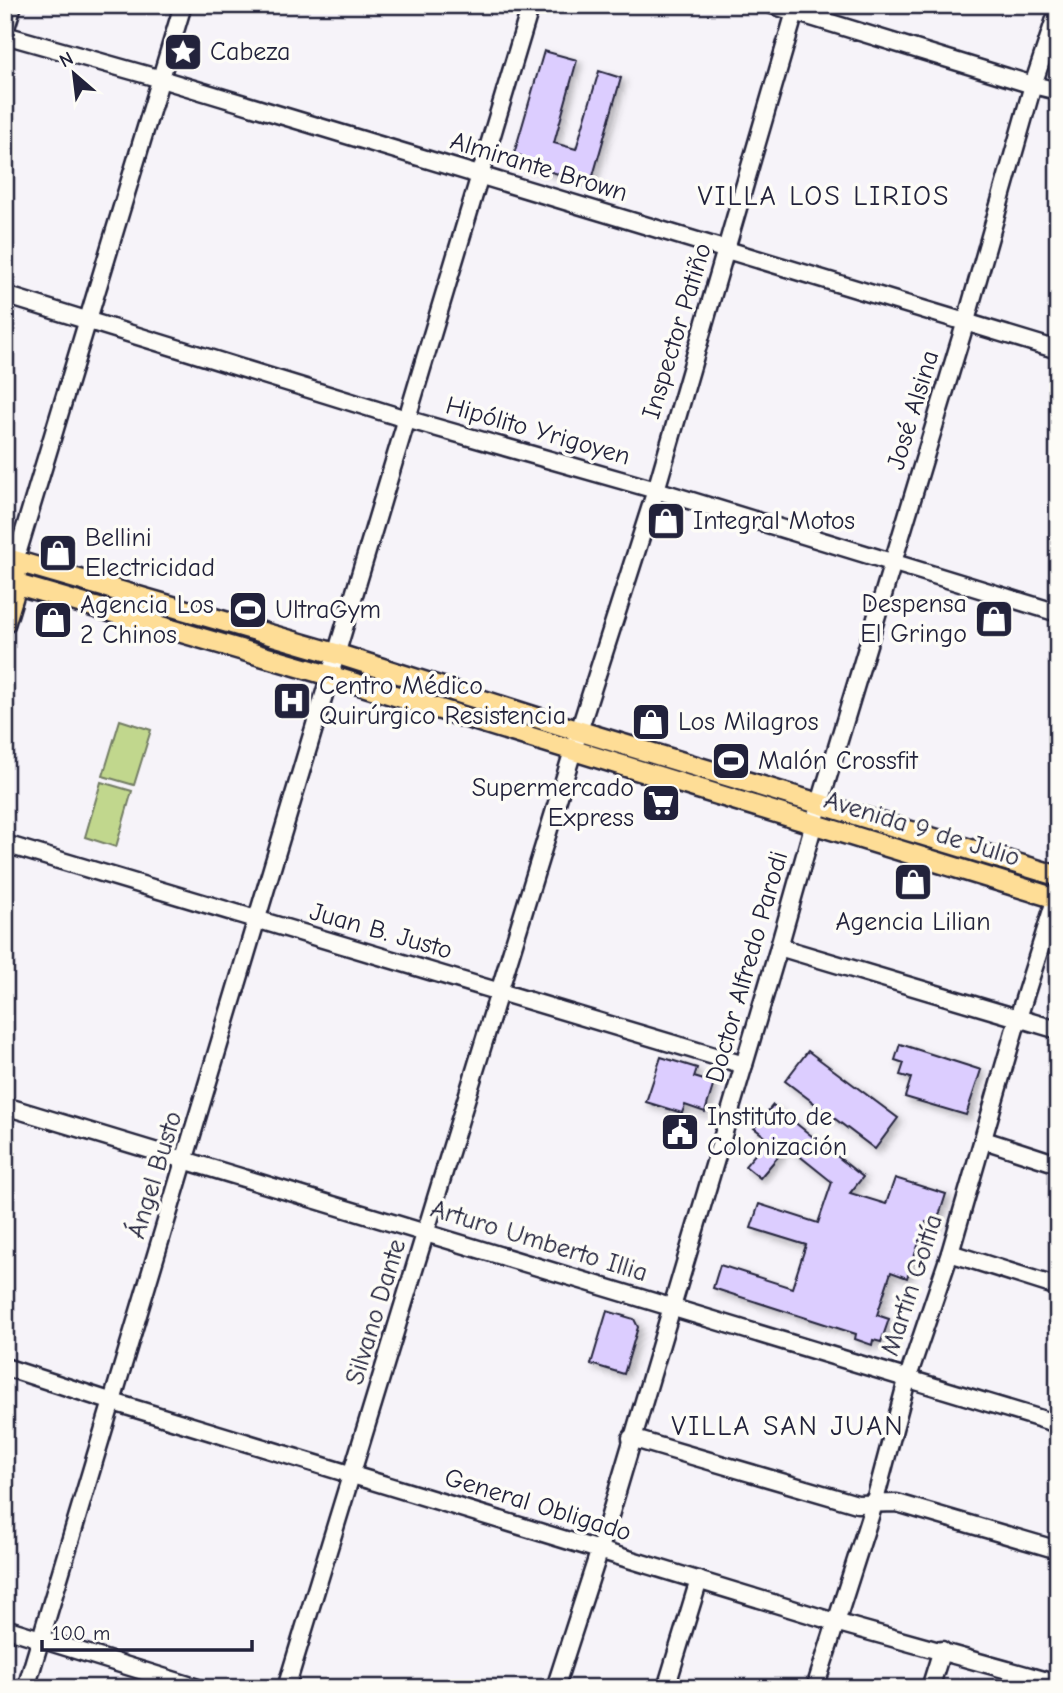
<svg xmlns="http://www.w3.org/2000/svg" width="1063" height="1693" viewBox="0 0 1063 1693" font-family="'Comic Neue',sans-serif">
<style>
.green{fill:#c1d78d;stroke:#727c64;stroke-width:2}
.building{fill:#dccdff;stroke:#22223b;stroke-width:2;filter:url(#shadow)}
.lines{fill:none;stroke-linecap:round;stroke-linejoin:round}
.minor-casing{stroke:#22223b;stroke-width:21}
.major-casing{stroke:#22223b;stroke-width:24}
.minor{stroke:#fdfcf7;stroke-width:16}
.major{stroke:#fedd96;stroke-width:19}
.labels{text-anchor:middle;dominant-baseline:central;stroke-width:7;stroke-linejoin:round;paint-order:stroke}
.poi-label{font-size:26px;fill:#22223b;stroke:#fdfcf7;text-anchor:start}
.street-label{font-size:26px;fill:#22223b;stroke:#fdfcf7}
.neighbourhood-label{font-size:28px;letter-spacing:2px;fill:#22223b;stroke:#fdfcf7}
</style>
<defs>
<filter id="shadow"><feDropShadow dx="4" dy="4" stdDeviation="3.5" flood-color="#0004"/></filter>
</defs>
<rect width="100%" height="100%" fill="#f6f3f9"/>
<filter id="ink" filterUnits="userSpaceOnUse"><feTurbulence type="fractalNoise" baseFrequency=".0143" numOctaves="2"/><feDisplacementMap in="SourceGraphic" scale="14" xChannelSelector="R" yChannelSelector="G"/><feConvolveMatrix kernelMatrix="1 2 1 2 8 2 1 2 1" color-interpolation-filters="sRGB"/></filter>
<g filter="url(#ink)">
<g class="green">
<polygon points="36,573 321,660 319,668 34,581"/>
<polygon points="345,668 559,733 556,741 343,675"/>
<polygon points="120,720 151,730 134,785 103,776"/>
<polygon points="583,738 795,805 793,811 581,745"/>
<polygon points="101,782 132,791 116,847 85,837"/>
<polygon points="824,812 1038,876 1035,883 821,820"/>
</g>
<g class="building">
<polygon points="544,51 577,60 554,143 576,149 599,71 621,78 591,183 519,163 521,156 514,154"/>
<polygon points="900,1044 981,1070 966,1115 905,1097 911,1078 900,1075 904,1063 895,1060"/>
<polygon points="808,1051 898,1118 875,1149 785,1081"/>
<polygon points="661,1057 697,1068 694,1077 714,1083 705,1112 685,1105 682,1113 646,1102"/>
<polygon points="773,1105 863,1177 850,1193 886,1204 895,1178 946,1194 936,1225 926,1222 907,1278 891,1272 877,1315 889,1319 881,1342 873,1340 872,1345 855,1339 856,1334 713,1288 720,1265 792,1288 806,1245 751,1228 759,1204 818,1223 832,1182 787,1146 760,1178 745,1166 768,1139 754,1128"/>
<polygon points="607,1311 634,1319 638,1327 624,1374 591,1364"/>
</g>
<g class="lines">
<g class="minor-casing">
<g id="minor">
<polyline points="772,5 1033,85 1058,91"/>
<polyline points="5,31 13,5"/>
<polyline points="5,35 161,79 1058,350"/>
<polyline points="5,295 406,419 656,490 1058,613"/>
<polyline points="15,561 183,5"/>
<polyline points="5,844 744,1065"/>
<polyline points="779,947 1058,1030"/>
<polyline points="5,1106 1058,1424"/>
<polyline points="984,1140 1058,1164"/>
<polyline points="950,1253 1058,1287"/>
<polyline points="5,1367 113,1402 835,1622 1058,1684"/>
<polyline points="631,1438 857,1504 897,1503 1058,1550"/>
<polyline points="5,1628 198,1688"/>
<polyline points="26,1688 531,5"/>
<polyline points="286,1688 579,731 656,490 797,5"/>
<polyline points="555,1688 600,1549 779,947 814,823 966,321 1033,85 1058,10"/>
<polyline points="666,1688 699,1580"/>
<polyline points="815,1688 874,1504 907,1380 950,1253 1018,1018 1058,891"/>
<polyline points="930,1688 942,1650"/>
</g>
</g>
<g class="major-casing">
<g id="major">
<polyline points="5,558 337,654 579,731 1058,876"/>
<polyline points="5,581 331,676 1058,899"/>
<polyline points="5,623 17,584 16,573"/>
</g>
</g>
<use href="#minor" class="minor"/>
<use href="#major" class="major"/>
</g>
</g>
<defs>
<g id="sight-square" transform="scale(2.0125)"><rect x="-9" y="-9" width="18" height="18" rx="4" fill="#22223b" stroke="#fdfcf7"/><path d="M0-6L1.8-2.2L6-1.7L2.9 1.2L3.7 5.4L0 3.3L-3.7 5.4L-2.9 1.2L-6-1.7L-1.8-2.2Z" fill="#fff"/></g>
<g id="shop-square" transform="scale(2.0125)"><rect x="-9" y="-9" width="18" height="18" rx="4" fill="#22223b" stroke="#fdfcf7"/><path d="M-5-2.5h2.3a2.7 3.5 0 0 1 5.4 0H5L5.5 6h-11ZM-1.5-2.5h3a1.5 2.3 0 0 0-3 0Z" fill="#fff"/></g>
<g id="stadium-square" transform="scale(2.0125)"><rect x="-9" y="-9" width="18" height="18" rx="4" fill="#22223b" stroke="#fdfcf7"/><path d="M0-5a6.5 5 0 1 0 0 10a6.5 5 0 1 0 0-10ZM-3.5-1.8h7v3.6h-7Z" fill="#fff"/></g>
<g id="hospital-square" transform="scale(2.0125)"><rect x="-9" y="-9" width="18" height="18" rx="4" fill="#22223b" stroke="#fdfcf7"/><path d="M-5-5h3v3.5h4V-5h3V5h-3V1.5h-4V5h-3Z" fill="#fff"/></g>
<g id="supermarket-square" transform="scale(2.0125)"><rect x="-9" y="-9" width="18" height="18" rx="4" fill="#22223b" stroke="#fdfcf7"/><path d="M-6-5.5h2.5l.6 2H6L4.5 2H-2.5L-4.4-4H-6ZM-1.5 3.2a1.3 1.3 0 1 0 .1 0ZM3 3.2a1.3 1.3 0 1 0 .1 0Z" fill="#fff"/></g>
<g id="civic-square" transform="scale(2.0125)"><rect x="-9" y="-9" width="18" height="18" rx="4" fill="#22223b" stroke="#fdfcf7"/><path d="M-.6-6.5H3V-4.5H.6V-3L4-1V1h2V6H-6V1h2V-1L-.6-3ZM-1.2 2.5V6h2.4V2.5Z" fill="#fff"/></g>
</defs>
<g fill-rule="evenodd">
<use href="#sight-square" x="183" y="52"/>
<use href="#shop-square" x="666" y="521"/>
<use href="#shop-square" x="58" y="553"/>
<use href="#stadium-square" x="248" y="610"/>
<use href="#shop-square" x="994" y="619"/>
<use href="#shop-square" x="53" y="620"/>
<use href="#hospital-square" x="292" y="701"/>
<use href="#shop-square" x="651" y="722"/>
<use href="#stadium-square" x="731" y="761"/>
<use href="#supermarket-square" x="661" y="803"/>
<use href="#shop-square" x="913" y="882"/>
<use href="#civic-square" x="680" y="1132"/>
</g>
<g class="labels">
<g class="poi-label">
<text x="210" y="52">Cabeza</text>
<text x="693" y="521">Integral Motos</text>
<text x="85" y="538">Bellini<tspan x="85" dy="30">Electricidad</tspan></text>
<text x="967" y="604" text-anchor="end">Despensa<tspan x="967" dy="30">El Gringo</tspan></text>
<text x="80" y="605">Agencia Los<tspan x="80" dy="30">2 Chinos</tspan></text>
<text x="275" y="610">UltraGym</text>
<text x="319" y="686">Centro Médico<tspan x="319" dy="30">Quirúrgico Resistencia</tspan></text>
<text x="678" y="722">Los Milagros</text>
<text x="758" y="761">Malón Crossfit</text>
<text x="634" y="788" text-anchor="end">Supermercado<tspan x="634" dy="30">Express</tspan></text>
<text x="913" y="922" text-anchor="middle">Agencia Lilian</text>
<text x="707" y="1117">Instituto de<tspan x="707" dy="30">Colonización</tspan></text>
</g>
<g class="street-label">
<text transform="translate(539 167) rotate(17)">Almirante Brown</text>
<text transform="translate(677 331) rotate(-73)">Inspector Patiño</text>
<text transform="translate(913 410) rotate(-73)">José Alsina</text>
<text transform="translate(538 431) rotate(16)">Hipólito Yrigoyen</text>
<text transform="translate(922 829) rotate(17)">Avenida 9 de Julio</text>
<text transform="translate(381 931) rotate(16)">Juan B. Justo</text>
<text transform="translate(747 967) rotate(-74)">Doctor Alfredo Parodi</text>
<text transform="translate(155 1175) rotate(-73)">Ángel Busto</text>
<text transform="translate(539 1241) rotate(17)">Arturo Umberto Illia</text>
<text transform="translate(912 1285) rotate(-72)">Martín Goitía</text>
<text transform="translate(376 1312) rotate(-73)">Silvano Dante</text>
<text transform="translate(538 1505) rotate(17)">General Obligado</text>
</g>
<g class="neighbourhood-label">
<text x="824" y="196">VILLA LOS LIRIOS</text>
<text x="788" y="1426">VILLA SAN JUAN</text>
</g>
</g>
<rect width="1063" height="1693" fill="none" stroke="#fdfcf7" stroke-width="28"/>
<rect x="14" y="14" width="1035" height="1665" fill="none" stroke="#22223b" stroke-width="2.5" filter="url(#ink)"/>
<g transform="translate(74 74) rotate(332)" stroke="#fdfcf7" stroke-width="5" paint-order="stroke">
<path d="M0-5L12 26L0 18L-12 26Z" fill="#22223b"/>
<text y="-10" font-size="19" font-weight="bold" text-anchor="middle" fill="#22223b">N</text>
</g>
<path d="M42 1640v10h210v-10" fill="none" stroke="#22223b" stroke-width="3.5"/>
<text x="52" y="1640" font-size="21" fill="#22223b" stroke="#fdfcf7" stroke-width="5" paint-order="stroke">100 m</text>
</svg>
